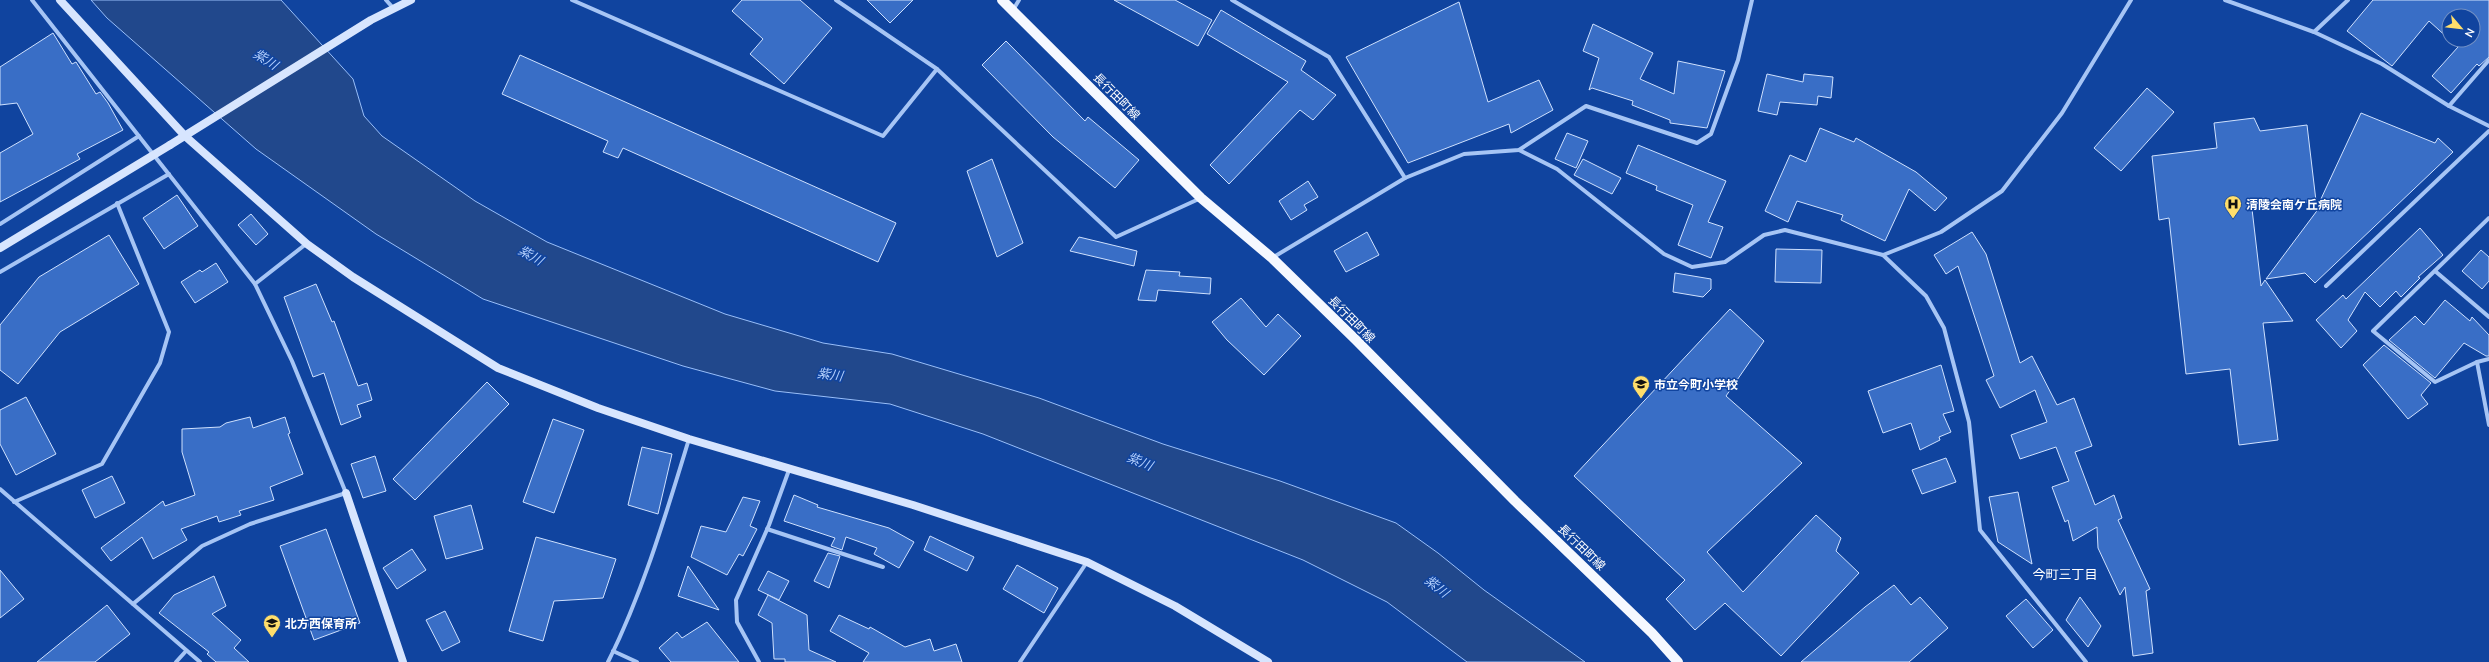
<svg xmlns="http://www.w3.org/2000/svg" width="2489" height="662" viewBox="0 0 2489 662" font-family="Mulish,'Noto Sans JP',sans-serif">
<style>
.water{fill:#21488c;stroke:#98bef9}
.building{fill:#396ec6;stroke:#cfe1fe}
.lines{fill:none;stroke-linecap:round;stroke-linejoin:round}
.street{stroke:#a6c5f5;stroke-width:4}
.secondary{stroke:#d7e5fe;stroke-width:8}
.primary{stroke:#f5f8ff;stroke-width:10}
.secondary-bridge{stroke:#d7e5fe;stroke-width:8}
.labels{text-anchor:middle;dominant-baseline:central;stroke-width:3;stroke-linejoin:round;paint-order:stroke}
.street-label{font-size:12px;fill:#fff;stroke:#10449f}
.poi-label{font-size:12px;font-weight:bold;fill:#fff;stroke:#10449f;text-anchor:start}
.water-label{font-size:13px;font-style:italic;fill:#b3cffc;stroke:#10449f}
.neighbourhood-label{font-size:13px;fill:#fff;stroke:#10449f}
</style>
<rect width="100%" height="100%" fill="#10449f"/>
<polygon class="water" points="91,0 281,0 353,79 364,116 382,136 475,201 547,242 725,314 823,343 892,354 1039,398 1163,444 1280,481 1396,523 1438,553 1484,590 1585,662 1467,662 1387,602 1303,560 983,434 890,404 775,391 683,366 483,299 376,234 256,149 107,18"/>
<g class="building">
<polygon points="742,0 800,0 832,28 784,84 750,54 763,39 732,11"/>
<polygon points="867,0 913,0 890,23"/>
<polygon points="1114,0 1175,0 1212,20 1198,46"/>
<polygon points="2373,0 2489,0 2489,57 2479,66 2477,64 2451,93 2432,76 2458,47 2451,40 2473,40 2473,16 2449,16 2449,39 2429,21 2392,66 2347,31"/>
<polygon points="1459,2 1488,102 1539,80 1553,110 1511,133 1509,124 1408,163 1346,57"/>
<polygon points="1221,10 1306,61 1301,70 1336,95 1313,120 1300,110 1229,184 1210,165 1288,82 1207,34"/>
<polygon points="1593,24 1653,53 1640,79 1674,94 1678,61 1725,71 1707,128 1670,123 1670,120 1632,105 1633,101 1592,88 1589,90 1599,58 1583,51"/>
<polygon points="53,33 72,64 76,62 96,94 100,92 108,103 123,130 77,154 80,159 0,202 0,153 33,134 17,103 0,105 0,67"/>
<polygon points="1006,41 1085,121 1088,117 1139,160 1115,188 1053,137 982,65"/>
<polygon points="520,55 896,223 878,262 623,148 618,158 603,152 608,141 502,94"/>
<polygon points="1767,74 1803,82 1804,74 1833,77 1831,98 1818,96 1817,105 1780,102 1777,115 1758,111"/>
<polygon points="2147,88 2174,112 2121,171 2094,148"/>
<polygon points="2361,113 2435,143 2438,138 2453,152 2315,283 2305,273 2266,279 2325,200 2320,201"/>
<polygon points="2254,118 2260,131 2307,125 2316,201 2252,209 2261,286 2265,280 2293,321 2263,323 2278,440 2239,445 2230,369 2186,374 2169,218 2159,220 2152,156 2217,148 2214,123"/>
<polygon points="1820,128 1854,142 1856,138 1916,172 1947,198 1935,211 1909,189 1885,241 1841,220 1843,215 1797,201 1788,222 1765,211 1790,155 1806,162"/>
<polygon points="1567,133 1588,141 1576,168 1555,159"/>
<polygon points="1638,145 1726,181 1708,222 1723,227 1711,258 1678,245 1693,205 1656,190 1657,186 1626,173"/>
<polygon points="992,159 1023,243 997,257 967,171"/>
<polygon points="1583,159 1621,178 1612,194 1574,175"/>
<polygon points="1308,181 1318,197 1304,205 1307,210 1291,220 1279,201"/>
<polygon points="177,195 198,226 164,249 143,218"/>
<polygon points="251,214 268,234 256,245 238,225"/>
<polygon points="2420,228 2443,255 2418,277 2420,278 2401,297 2396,291 2380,307 2365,292 2348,320 2357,331 2341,348 2316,320 2343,295 2346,299"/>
<polygon points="1367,232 1379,255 1346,272 1334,251"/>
<polygon points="1972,232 1986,254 2020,363 2032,356 2057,405 2074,398 2092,446 2075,452 2095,505 2114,495 2122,518 2118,520 2150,589 2146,591 2153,653 2133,656 2125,587 2120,595 2098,548 2097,527 2073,541 2068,520 2065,522 2052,487 2069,481 2056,447 2020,459 2011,435 2047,422 2035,390 2000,408 1986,380 1994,376 1958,266 1946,274 1934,255"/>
<polygon points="109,235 139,284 60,332 18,384 0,370 0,325 39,277"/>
<polygon points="1079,237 1137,251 1134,266 1070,251"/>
<polygon points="1776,249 1822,250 1821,283 1775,282"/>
<polygon points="2481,250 2489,257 2489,281 2482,289 2462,271"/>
<polygon points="216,263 228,282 195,303 181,282 200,270 202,272"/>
<polygon points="1146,270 1180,272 1179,276 1211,278 1210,294 1158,290 1156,301 1138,300"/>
<polygon points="1675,273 1711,279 1711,289 1703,297 1673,292"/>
<polygon points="316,284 332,322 334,321 358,386 367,383 372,400 357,405 361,417 341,425 324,373 313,377 284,297"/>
<polygon points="1241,298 1266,327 1278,314 1301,336 1264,375 1227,340 1212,322"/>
<polygon points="2445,300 2470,321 2472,317 2489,335 2489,356 2486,356 2464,343 2435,378 2389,340 2415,316 2424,325"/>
<polygon points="1730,309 1764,341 1726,396 1802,463 1707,552 1743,592 1816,515 1841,538 1836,551 1859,573 1781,656 1725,603 1695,630 1666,599 1685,580 1574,476"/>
<polygon points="2384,345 2431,383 2421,395 2428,404 2408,419 2363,365"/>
<polygon points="1941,365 1954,411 1943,414 1951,432 1939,437 1940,440 1920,450 1911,423 1883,433 1868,391"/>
<polygon points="487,382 509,404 415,500 393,479"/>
<polygon points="26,397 56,454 16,475 0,444 0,410"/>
<polygon points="250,417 253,428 285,417 290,433 288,434 303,474 270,487 274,500 239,511 241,515 219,522 217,516 181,529 187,540 153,559 142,537 111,561 101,548 163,501 165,506 195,495 182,452 182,429 220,427 226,423"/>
<polygon points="553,419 584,430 554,513 523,502"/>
<polygon points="642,447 672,454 658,514 628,505"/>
<polygon points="375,456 386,491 363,498 351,464"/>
<polygon points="1946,458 1956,482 1922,494 1912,470"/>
<polygon points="112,476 125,503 95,518 82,490"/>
<polygon points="2018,492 2032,564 1998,542 1989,497"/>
<polygon points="794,495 818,505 817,507 889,528 914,542 899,568 874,554 877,548 846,537 842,550 831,546 835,538 784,521"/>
<polygon points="743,497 760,501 750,526 757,529 743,556 739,554 727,575 691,557 701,526 726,532"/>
<polygon points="471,505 483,549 446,559 434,516"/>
<polygon points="326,529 360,623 314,640 280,546"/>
<polygon points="930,536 974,557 967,571 924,550"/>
<polygon points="536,537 616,559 603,598 554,601 543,641 509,631"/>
<polygon points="412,549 426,570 397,589 383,568"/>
<polygon points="828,553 840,556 829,588 814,581"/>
<polygon points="1017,565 1058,588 1044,613 1003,589"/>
<polygon points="688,566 719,610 678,596"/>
<polygon points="0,570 24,599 0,618"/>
<polygon points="768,571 789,581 779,600 758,590"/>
<polygon points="214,576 226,606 212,614 241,640 234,648 249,662 216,662 207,654 209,652 159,613 174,595"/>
<polygon points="1894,585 1911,605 1920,597 1948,628 1909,662 1801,662 1865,607"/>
<polygon points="768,595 807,615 809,650 836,662 785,662 785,659 774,659 772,623 758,615"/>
<polygon points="2080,597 2101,626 2088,647 2066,620"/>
<polygon points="2026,599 2053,630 2033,648 2006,616"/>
<polygon points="107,605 130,634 95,662 37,662"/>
<polygon points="445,611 460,642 442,651 426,620"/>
<polygon points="839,615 869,629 870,627 905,647 930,639 934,651 956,644 962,662 863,662 869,653 830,631"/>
<polygon points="707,622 739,662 671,662 659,648 677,632 682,638"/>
</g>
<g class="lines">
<g class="street">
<polyline points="32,0 255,284"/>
<polyline points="386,0 394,9"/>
<polyline points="572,0 883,136 937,69"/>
<polyline points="836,0 937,69 1116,237 1201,198"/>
<polyline points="1232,0 1329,57 1405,178"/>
<polyline points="2225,0 2314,32 2382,64 2449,106 2489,126"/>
<polyline points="1013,10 1019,0"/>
<polyline points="2314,32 2348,0"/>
<polyline points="2449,106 2489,60"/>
<polyline points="1519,150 1557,169 1664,254 1692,267 1725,262 1764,235 1785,230 1883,255 1926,296 1944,328 1969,422 1980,530 2086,662"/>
<polyline points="2489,218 2373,331 2435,382 2477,362 2489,359"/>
<polyline points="0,224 139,136"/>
<polyline points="1883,255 1941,232 2002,191 2062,113 2131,0"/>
<polyline points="1272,258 1405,178 1464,154 1519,150 1586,106 1697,143 1711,134 1738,60 1752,0"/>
<polyline points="2435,271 2489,317"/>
<polyline points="0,272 169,174"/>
<polyline points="2326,286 2489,131"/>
<polyline points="2477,362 2489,425"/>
<polyline points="0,489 200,662"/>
<polyline points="14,502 102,464 160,363 169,332 117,203"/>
<polyline points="767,529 883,567"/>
<polyline points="133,604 202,546 250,524 346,493 292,361 255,284 306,244"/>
<polyline points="613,651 637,662"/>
<polyline points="176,662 186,651"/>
<path d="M608,662C643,592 666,514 689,439"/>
<polyline points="759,662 737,622 736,600 769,525 789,470"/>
<polyline points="1020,662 1087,562"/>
</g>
<g class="secondary">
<polyline points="60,0 185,136 307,244 353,277 498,368 598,408 689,439 913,505 1087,562 1175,606 1268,662"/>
<polyline points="170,145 371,20 411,0"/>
<polyline points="346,493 403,662"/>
</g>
<polyline class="primary" points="1002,0 1201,198 1272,258 1356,340 1515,501 1652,633 1678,662"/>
<polyline class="secondary-bridge" points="0,248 170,145"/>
</g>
<defs>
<g id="hospital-pin" transform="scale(0.9)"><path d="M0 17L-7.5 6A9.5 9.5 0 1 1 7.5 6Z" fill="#ffde6b" stroke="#10449f"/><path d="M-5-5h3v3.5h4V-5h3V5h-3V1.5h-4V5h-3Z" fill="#111"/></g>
<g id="school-pin" transform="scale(0.9)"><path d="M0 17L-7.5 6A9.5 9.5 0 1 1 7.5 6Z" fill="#ffde6b" stroke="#10449f"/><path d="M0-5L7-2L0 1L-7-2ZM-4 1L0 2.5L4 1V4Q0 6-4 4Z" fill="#111"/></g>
</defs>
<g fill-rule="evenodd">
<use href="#hospital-pin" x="2233" y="204"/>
<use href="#school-pin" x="1641" y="384"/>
<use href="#school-pin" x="272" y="623"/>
</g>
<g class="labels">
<g class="street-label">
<text transform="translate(1117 96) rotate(45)">長行田町線</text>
<text transform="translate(1352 319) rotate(45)">長行田町線</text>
<text transform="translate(1582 547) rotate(44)">長行田町線</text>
</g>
<g class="poi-label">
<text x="2246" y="204">清陵会南ケ丘病院</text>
<text x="1654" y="384">市立今町小学校</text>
<text x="285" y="623">北方西保育所</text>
</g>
<g class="water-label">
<text transform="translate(266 59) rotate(32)">紫川</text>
<text transform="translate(531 255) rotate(29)">紫川</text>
<text transform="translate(830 374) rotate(8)">紫川</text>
<text transform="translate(1140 461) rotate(22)">紫川</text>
<text transform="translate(1437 586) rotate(38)">紫川</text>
</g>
<g class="neighbourhood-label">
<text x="2065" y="574">今町三丁目</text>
</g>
</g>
<g transform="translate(2461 28) rotate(118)"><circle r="19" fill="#10449f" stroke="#708fc5"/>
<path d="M0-3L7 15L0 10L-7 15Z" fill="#ffde6b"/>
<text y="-6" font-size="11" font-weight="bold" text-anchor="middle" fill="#ffffff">N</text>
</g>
</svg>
